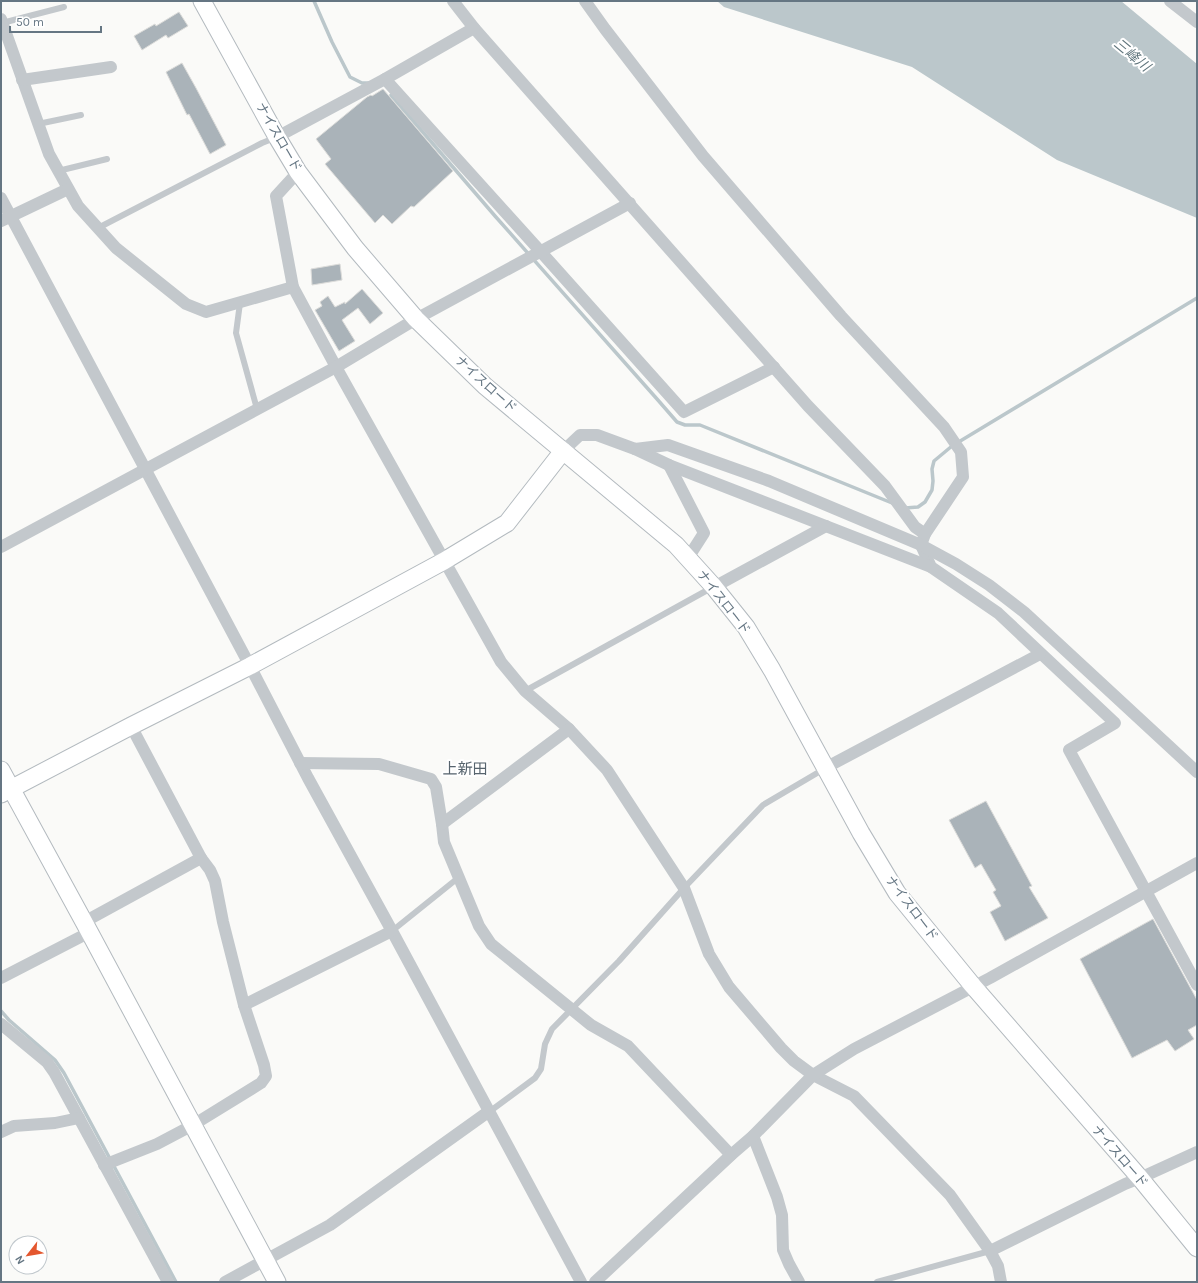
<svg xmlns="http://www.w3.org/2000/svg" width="1198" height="1283" viewBox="0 0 1198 1283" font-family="Karla,'Noto Sans JP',sans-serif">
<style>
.water{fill:#bbc7cb}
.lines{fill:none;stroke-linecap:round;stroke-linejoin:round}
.stream{stroke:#bbc7cb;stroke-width:3.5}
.building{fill:#aab3b9;stroke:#dcdcda}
.secondary-casing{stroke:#b3babf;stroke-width:19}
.lane{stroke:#c3c8cc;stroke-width:6}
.street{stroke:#c3c8cc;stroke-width:12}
.secondary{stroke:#fff;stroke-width:17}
.labels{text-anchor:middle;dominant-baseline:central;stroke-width:4;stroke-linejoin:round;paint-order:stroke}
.street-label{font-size:13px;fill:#657683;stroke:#fff}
.water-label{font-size:14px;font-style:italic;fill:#60757c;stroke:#fff}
.quarter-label{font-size:15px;fill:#57646e;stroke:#fff}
</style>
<rect width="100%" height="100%" fill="#fafaf8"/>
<polygon class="water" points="717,1 1121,1 1197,64 1197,218 1057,160 912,67 724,7"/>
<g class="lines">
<g class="stream">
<polyline points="314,1 332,42 350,77 362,83 369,83"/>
<polyline points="391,95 495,216 657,399 677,422 685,425 700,425 892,503"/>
<polyline points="905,508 918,507 925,502 932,490 933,481 932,469 934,461 952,446 1197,298"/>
<polyline points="1,1011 9,1020 55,1060 64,1073 176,1282"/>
</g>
</g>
<g class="building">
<polygon points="179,12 188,26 168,38 166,35 142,50 134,36 155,24 156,26"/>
<polygon points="182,63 196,88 226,145 210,154 189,114 187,115 166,72"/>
<polygon points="383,89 453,171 414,207 411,206 392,224 383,215 375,223 325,164 331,159 316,139 367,97 371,95 372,96"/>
<polygon points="340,264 342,280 312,285 311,269"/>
<polygon points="362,289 383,313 370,324 358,308 342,320 355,341 339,351 315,310 322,306 320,302 328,296 335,307 345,302 345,304"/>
<polygon points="986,801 1032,886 1029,887 1048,918 1005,941 990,912 1001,906 993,892 996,890 981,864 975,868 949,820"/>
<polygon points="1153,919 1197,1000 1197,1025 1188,1030 1194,1039 1175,1051 1167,1040 1132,1058 1080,959"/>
</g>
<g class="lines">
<g class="secondary-casing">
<g id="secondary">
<polyline points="202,1 277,137 298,172 355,248 416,319 485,386 676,545 714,587 746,627 772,670 861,833 897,893 973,986 1140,1178 1197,1248"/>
<polyline points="1,770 84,922 277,1282"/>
<polyline points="1,794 131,726 250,666 444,561 507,523 563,451"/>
</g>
</g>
<g class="lane">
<polyline points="2,23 64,7"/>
<polyline points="38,124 81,115"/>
<polyline points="58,171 107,159"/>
<polyline points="98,228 262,143 277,137"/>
<polyline points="240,303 236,333 257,409"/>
<polyline points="525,691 713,587"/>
<polyline points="392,931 458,878"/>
<polyline points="489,1112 535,1078 541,1069 545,1044 552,1029 619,961 684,888 763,805 824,769"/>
<polyline points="877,1282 990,1251"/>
</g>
<g class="street">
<polyline points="453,1 474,28 808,406 885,486 915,527 925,534"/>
<polyline points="585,1 605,29 703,156 841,316 944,427 961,452 963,477 925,534 921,545 931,567 998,613 1115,723 1069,750 1197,985"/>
<polyline points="1170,1 1197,22"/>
<polyline points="1,19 49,154 78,206 116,248 186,304 206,312 293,287"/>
<polyline points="385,79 541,252 684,412 774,367"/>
<polyline points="22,80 111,67"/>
<polyline points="277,137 385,79 474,28"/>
<polyline points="298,172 276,196 293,287 336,367 501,662 525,691 569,729 607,770 684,888 709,954 729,987 781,1048 794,1061 813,1075 854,1096 950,1195 990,1251 998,1266 1001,1282"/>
<polyline points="1,198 250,666 308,778 392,931 581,1282"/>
<polyline points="1,221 68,189"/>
<polyline points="635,449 669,465 931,567"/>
<polyline points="563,451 580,435 597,435 635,449 668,445 769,481 921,545 956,564 989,585 1024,612 1197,772"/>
<polyline points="669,465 704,533 688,558"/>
<polyline points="1,547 146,469 336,367 416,319 630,203"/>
<polyline points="714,587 826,526"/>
<polyline points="300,763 379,764 431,779 436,787 442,824 444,842 479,926 491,944 591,1025 628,1046 731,1155"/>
<polyline points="825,768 1040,654"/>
<polyline points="442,824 569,729"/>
<polyline points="84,922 201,858"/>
<polyline points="1,978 90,932"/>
<polyline points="244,1005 392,931"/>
<polyline points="1,1024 47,1062 54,1072 168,1282"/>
<polyline points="1,1132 14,1126 55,1123 79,1118"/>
<polyline points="753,1136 777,1197 782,1215 783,1250 789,1264 799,1282"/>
<polyline points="104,1165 157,1144 193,1125 261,1083 266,1076 264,1065 244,1005 223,922 215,881 210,870 201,858 131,726"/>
<polyline points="990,1251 1125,1184 1140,1178 1197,1152"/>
<polyline points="225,1282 330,1225 488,1112"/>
<polyline points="595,1282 731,1155 753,1136 813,1075 854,1049 990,978 1197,863"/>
</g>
<use href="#secondary" class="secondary"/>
</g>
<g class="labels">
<g class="street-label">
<text transform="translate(279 137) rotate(60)">ナイスロード</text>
<text transform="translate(486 384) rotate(42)">ナイスロード</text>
<text transform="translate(724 602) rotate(52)">ナイスロード</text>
<text transform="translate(912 908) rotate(53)">ナイスロード</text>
<text transform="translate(1120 1156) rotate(49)">ナイスロード</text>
</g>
<g class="water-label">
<text transform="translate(1132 55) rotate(40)">三峰川</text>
</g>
<g class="quarter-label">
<text x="465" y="769">上新田</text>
</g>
</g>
<rect width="1198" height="1283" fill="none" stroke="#657683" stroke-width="4"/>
<g transform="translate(28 1255) rotate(239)"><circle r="19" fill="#ffffff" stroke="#c1c8cd"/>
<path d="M0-3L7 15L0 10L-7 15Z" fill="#e4572e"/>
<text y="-6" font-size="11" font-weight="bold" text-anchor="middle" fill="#657683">N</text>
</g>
<path d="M10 26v6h91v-6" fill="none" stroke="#657683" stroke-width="2"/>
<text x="16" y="26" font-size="12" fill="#657683" stroke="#ffffff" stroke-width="3" paint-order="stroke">50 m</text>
</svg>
